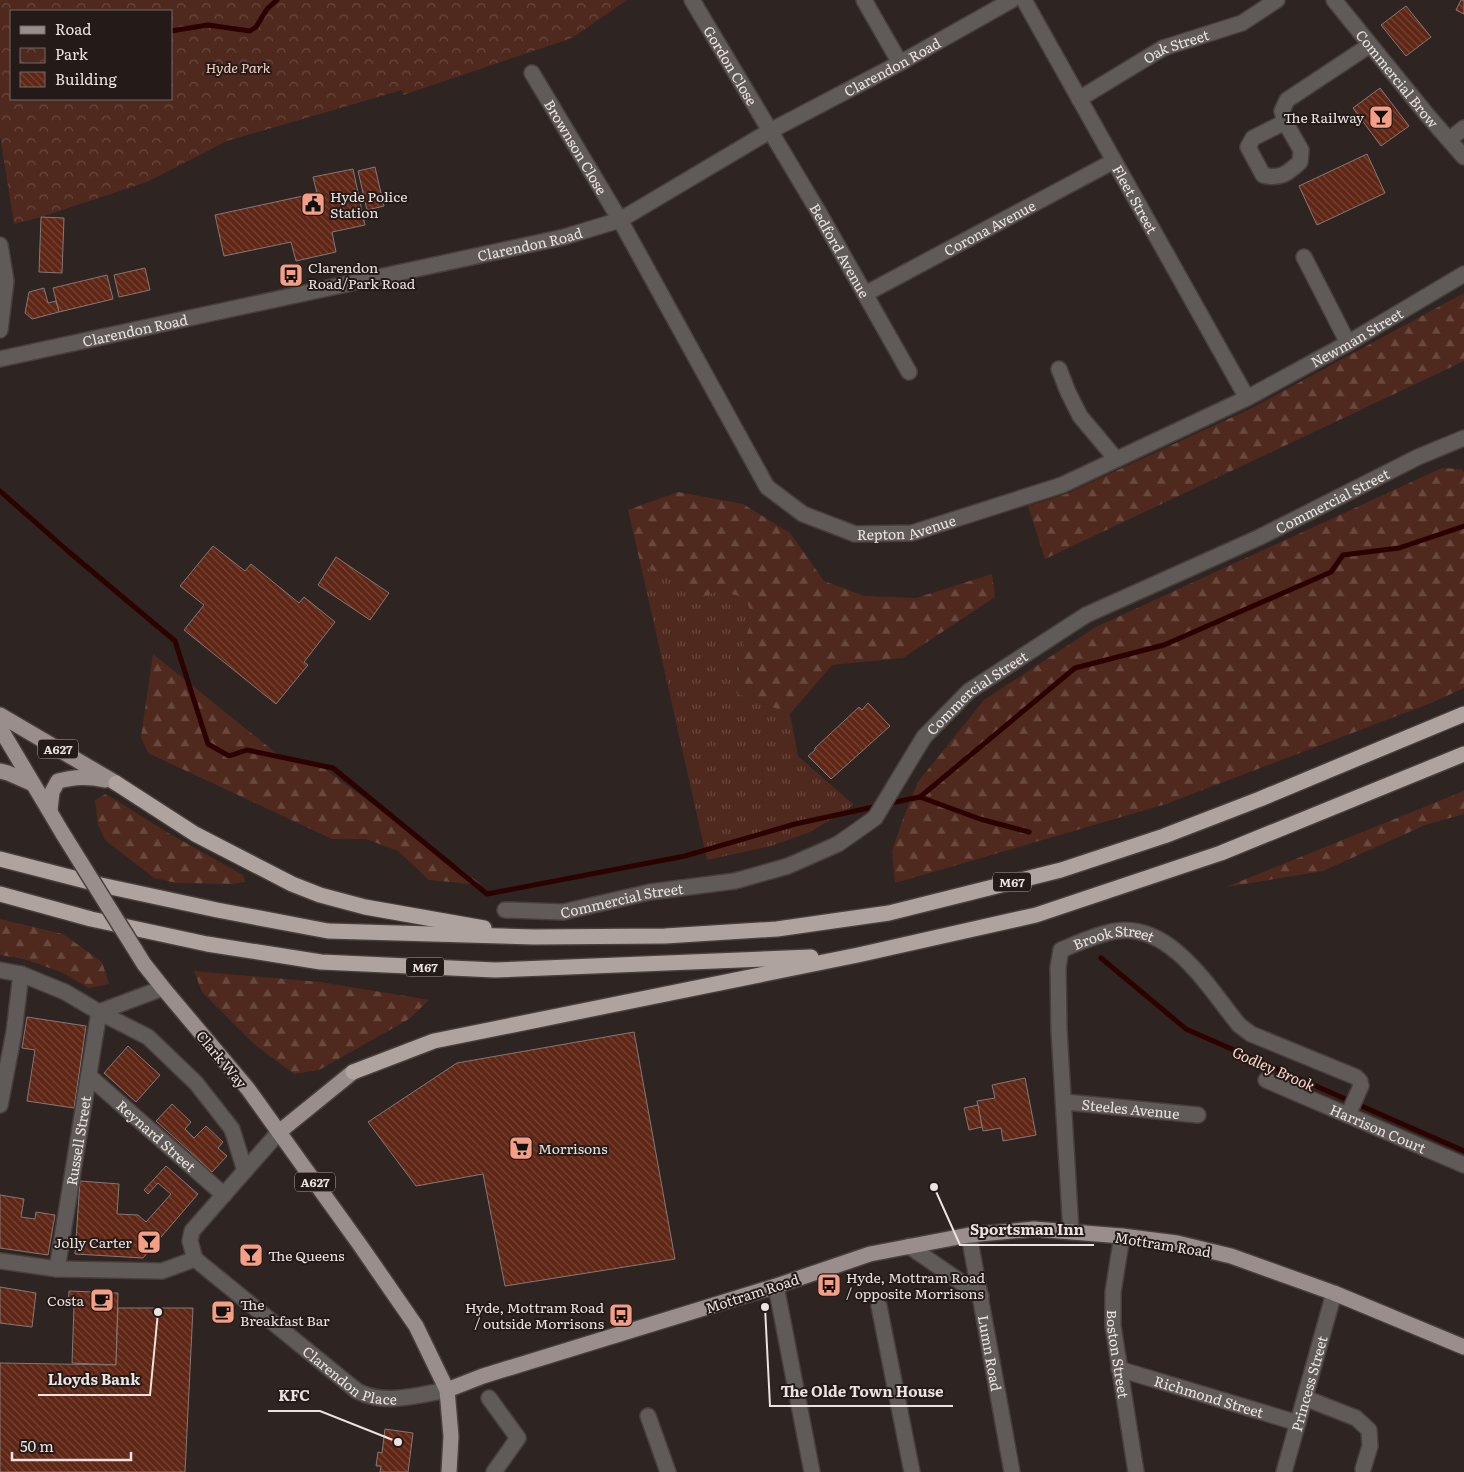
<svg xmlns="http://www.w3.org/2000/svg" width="1464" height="1472" viewBox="0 0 1464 1472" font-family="Literata,serif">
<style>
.grass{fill:url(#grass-tufts)}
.forest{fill:url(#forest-firs)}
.park{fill:url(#park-crowns);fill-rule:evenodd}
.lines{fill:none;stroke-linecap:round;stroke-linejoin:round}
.stream{stroke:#2b0200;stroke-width:5}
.building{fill:url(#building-back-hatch);stroke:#847875}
.street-casing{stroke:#483f3c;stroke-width:18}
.primary-casing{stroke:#483f3c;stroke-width:18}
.highway-casing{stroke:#483f3c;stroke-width:18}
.street{stroke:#605b59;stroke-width:15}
.primary{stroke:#998e8b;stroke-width:15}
.highway{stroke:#afa39f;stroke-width:15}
.primary-bridge-casing{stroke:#483f3c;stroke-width:18;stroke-linecap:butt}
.primary-bridge{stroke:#998e8b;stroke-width:15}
.labels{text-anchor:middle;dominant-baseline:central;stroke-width:4;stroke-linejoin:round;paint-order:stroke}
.shield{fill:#241b18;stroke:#afa7a5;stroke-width:1}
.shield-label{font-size:12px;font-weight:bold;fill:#eae3e1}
.street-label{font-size:14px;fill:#eae3e1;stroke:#241b18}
.park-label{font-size:14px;font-style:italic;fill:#f6cfc3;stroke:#241b18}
.poi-label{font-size:14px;fill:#eae3e1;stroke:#241b18;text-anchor:start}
.water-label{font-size:15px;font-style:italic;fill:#ffd7cc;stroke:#241b18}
.leader{fill:none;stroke:#eae3e1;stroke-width:2}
.callout-dot{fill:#eae3e1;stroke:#241b18;stroke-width:2}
.callout-label{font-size:15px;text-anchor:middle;font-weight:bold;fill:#eae3e1;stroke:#241b18;stroke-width:4;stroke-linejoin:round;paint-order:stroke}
</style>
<defs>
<pattern id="grass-tufts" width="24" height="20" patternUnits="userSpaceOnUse" patternTransform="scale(1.25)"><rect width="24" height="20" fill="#50291e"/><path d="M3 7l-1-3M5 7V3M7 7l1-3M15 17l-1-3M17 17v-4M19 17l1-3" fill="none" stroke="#69483e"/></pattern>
<pattern id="forest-firs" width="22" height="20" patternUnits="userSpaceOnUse" patternTransform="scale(1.25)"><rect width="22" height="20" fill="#50291e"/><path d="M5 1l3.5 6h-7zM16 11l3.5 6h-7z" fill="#69483e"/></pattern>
<pattern id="park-crowns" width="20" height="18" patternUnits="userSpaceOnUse" patternTransform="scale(1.25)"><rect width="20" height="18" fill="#50291e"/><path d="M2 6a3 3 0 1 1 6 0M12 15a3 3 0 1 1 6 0" fill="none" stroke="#69483e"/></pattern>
<pattern id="building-back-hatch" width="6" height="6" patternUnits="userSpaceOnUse" patternTransform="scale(1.25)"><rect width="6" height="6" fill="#5f2615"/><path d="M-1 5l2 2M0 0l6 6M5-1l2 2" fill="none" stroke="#764537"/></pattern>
</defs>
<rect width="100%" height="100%" fill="#2e2421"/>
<polygon class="grass" points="641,566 670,577 695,601 717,591 745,596 753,617 745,639 736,693 790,714 798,756 854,805 810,832 771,846 707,860"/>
<g class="forest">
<polygon points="1464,293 1464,361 1045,559 1028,506 1066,494 1254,407"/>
<polygon points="1442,468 1461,469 1464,472 1464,688 1431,703 1166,804 895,883 892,851 904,816 918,782 984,700 1096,627"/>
<polygon points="678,492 743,504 790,533 824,581 864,596 916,598 992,574 995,597 903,658 832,665 790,714 736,693 745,639 753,617 745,597 717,591 695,601 670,577 641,566 628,510"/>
<polygon points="153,654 281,757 325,769 482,885 429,880 398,851 366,839 332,839 148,753 141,737"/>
<polygon points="1464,791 1464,814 1425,825 1323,871 1226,887"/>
<polygon points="106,794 170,834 243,875 245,882 232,884 177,883 154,878 105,840 98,825 95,800"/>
<polygon points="0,919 63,934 102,962 109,984 89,988 61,972 24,959 0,955"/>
<polygon points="194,971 320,982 429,1000 409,1019 319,1070 294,1074 254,1044 202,992"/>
</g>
<path class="park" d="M0,0H627L572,38L403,95L402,90L227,141L147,182L41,217L14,224L0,136ZM11,11H171V99H11Z"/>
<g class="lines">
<g class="stream">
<polyline points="171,31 208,25 250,31 256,27 267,9 277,0"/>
<polyline points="0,491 69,552 175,641 208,744 229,756 247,750 333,768 487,894 685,856 795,824 878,806"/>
<polyline points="920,797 980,819 1029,832"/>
<polyline points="886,804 920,797 1075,668 1164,645 1331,572 1343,555 1399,548 1464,526"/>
<polyline points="1101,958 1186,1029 1464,1151"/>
</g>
</g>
<g class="building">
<polygon points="1461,0 1464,0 1464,14 1456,10"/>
<polygon points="1406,6 1431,37 1406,56 1381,25"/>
<polygon points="1380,88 1409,126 1381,146 1353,108"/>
<polygon points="1367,154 1385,193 1317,225 1299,186"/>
<polygon points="375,167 384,206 367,210 358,171"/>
<polygon points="353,169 365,225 332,232 336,252 296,261 291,242 224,256 215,215 317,193 313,177"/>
<polygon points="41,217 64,218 62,273 39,272"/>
<polygon points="145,268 150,290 119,297 114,275"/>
<polygon points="107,275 113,299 59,312 53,288"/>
<polygon points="44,288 48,303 56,301 59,312 32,319 25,313 29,292"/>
<polygon points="213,546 245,571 251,564 299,603 304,597 335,622 304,662 308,665 276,704 184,630 204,605 180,586"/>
<polygon points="336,557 389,593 370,620 318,585"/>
<polygon points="868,703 890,726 831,779 808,756 815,750 815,748 859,707 862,710"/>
<polygon points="27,1017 86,1026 74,1108 27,1101 35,1050 22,1048"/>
<polygon points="634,1032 675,1259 505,1286 483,1174 416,1186 368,1122 457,1063"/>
<polygon points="128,1046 160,1075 136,1102 104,1073"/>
<polygon points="1025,1078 1036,1135 1003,1141 1001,1128 983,1131 977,1101 995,1098 992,1085"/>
<polygon points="172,1104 191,1122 185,1129 194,1138 206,1126 223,1142 218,1148 227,1156 212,1172 156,1121"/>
<polygon points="978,1105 982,1127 969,1130 964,1108"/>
<polygon points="166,1166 198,1194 143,1258 75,1254 80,1181 119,1184 117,1214 138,1215 146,1222 171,1194 158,1183 148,1194 144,1190"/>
<polygon points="0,1195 24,1199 21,1217 35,1219 36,1212 55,1215 48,1255 0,1248"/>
<polygon points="0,1287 36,1293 32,1327 0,1323"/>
<polygon points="69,1291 118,1293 116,1365 72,1363 74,1306 68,1305"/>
<polygon points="118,1308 193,1308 185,1472 0,1472 0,1363 116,1365"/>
<polygon points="385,1429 413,1433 408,1472 380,1472 381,1466 376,1466 378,1452 382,1453"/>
</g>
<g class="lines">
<g class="street-casing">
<g id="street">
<path id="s1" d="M692,0L818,211L909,372"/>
<polyline points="864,0 900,63"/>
<path id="s2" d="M1024,0L1247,398"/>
<path id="s3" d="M1334,0L1428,116L1464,157"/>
<path id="s4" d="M532,73L620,220L767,487L803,514L855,534L912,533L1062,485L1247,398L1348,343L1464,274"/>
<path id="s5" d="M1079,99L1163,48L1242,23L1277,0"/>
<path d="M1285,122L1253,138L1248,147L1263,175C1280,180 1288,173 1300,162L1301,150L1285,122L1282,111L1287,100L1370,45"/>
<polyline points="1450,139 1464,128"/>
<polyline points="0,245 6,281 0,330"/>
<polyline points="1304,257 1348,343"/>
<path id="s6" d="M865,294L1114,161"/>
<path id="s7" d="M0,359L564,237L620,220L770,131L900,63L1012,0"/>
<polyline points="1059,369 1068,392 1080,416 1116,459"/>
<path id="s8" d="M505,910L563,912L650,892L735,881L788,866L838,844L875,818L924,737L969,691L1086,615L1260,537L1418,457L1464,438"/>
<polyline points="0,970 21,974 65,992 99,1012 148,1037 196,1083 232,1129 245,1171"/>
<polyline points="99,1012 163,988"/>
<path id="s9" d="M89,1076L224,1195"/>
<path id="s10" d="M1266,1080L1464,1165"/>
<path id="s11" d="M1065,1102L1198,1115"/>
<polyline points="0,1105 14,1032 21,974"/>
<path id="s12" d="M1071,1232L1059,1030L1058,967L1061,950C1078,943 1097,934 1116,931C1171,923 1209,988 1239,1025L1251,1034L1356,1077L1360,1081L1361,1086L1348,1115"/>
<path id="s13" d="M969,1235L1012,1472"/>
<path id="s14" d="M1122,1236L1113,1292V1326L1136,1472"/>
<polyline points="909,1246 981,1296"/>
<path id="s15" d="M195,1259L357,1391C385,1406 417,1395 447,1390"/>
<polyline points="195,1259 190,1241 192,1231 279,1132"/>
<polyline points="0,1261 57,1269 162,1271 195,1259"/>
<path id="s16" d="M57,1269L99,1012"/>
<polyline points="776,1286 812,1472"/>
<polyline points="879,1306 912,1472"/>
<path id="s17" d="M1119,1369L1298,1423"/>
<polyline points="489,1398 518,1438 494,1472"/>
<polyline points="1305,1398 1356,1418 1369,1430 1370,1446 1363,1469"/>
<polyline points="648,1416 668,1472"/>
<path id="s18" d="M1284,1472L1334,1293"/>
</g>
</g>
<g class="primary-casing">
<g id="primary">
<polyline points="0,715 116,783"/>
<polyline points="0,728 63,834"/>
<polyline points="0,771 8,773 33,784"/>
<path d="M50,810L52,792L58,781C75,777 88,776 105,780"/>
<polyline points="144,964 163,988 248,1089 360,1245 416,1326 447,1390 451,1436 449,1472"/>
<polyline points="279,1132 353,1072"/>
<polyline points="447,1390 483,1376 776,1286 870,1254 969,1235 1034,1229 1122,1236 1177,1243 1231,1256 1334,1293 1464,1347"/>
</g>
</g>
<g class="highway-casing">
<g id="highway">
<polyline points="116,783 195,834 292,884 320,895 365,907 484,928"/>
<polyline points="0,859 101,885 217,910 328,931 534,937 665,936 777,929 889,913 1061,870 1164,836 1260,799 1464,714"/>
<polyline points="0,894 91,919 207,944 321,962 495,970 811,957"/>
<polyline points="353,1072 434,1041 858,955 1036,915 1221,853 1464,754"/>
</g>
</g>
<use href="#street" class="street"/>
<use href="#primary" class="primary"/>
<use href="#highway" class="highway"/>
<g class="primary-bridge-casing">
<polyline id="primary-bridge" points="63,834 144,964"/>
</g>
<use href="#primary-bridge" class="primary-bridge"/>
</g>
<defs>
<g id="bar-square" transform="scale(1.25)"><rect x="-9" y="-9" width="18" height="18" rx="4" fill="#f49e86" stroke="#241b18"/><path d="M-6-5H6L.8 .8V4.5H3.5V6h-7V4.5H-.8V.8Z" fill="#111"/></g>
<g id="civic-square" transform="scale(1.25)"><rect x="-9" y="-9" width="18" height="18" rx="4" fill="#f49e86" stroke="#241b18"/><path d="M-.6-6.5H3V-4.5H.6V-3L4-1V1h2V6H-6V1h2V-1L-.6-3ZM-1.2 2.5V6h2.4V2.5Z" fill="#111"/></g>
<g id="bus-square" transform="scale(1.25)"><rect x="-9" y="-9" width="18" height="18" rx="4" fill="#f49e86" stroke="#241b18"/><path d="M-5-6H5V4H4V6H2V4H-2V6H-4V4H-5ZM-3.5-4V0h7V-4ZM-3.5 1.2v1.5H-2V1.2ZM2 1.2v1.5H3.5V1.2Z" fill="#111"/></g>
<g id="supermarket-square" transform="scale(1.25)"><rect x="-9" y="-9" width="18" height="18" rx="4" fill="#f49e86" stroke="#241b18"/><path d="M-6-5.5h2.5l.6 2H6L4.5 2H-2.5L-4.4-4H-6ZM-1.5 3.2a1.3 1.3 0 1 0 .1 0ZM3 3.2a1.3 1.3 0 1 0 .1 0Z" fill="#111"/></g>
<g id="cafe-square" transform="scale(1.25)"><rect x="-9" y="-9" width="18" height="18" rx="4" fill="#f49e86" stroke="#241b18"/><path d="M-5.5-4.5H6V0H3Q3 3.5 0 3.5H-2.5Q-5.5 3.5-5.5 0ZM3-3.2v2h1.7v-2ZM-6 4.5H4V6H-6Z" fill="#111"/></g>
</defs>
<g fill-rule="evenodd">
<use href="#bar-square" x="1381" y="117"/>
<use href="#civic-square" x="313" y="204"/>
<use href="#bus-square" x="291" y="275"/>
<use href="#supermarket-square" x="521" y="1148"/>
<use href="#bar-square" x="149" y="1242"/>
<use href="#bar-square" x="251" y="1255"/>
<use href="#bus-square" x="829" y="1285"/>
<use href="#cafe-square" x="102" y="1300"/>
<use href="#cafe-square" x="223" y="1312"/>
<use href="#bus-square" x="621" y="1315"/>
</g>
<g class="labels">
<g class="shield">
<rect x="38" y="739.5" width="40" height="19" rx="4"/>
<rect x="993" y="872.5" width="38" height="19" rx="4"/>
<rect x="406" y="957.5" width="38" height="19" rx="4"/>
<rect x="295" y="1172.5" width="40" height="19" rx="4"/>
</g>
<g class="shield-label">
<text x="58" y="749">A627</text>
<text x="1012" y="882">M67</text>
<text x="425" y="967">M67</text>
<text x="315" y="1182">A627</text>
</g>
<g class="street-label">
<text stroke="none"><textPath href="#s5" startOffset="111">Oak Street</textPath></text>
<text stroke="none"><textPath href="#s1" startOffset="76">Gordon Close</textPath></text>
<text stroke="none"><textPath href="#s7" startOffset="948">Clarendon Road</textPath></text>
<text stroke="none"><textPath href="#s3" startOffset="101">Commercial Brow</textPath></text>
<text stroke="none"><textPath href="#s4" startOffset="86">Brownson Close</textPath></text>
<text stroke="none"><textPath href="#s2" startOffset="228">Fleet Street</textPath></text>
<text stroke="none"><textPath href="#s6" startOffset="141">Corona Avenue</textPath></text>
<text stroke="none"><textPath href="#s7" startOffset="542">Clarendon Road</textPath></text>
<text stroke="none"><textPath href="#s1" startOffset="291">Bedford Avenue</textPath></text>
<text stroke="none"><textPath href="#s7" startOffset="138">Clarendon Road</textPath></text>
<text stroke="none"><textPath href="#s4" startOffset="1121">Newman Street</textPath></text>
<text stroke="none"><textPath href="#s8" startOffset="958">Commercial Street</textPath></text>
<text stroke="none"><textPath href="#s4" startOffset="629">Repton Avenue</textPath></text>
<text stroke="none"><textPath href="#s8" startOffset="552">Commercial Street</textPath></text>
<text stroke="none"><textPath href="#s8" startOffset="118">Commercial Street</textPath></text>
<text stroke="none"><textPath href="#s12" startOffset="338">Brook Street</textPath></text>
<text transform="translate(222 1059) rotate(50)">Clark Way</text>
<text stroke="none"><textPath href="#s11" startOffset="66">Steeles Avenue</textPath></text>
<text stroke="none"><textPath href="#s10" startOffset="122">Harrison Court</textPath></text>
<text stroke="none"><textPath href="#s9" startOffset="90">Reynard Street</textPath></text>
<text stroke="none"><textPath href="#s16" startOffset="130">Russell Street</textPath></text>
<text transform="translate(1163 1244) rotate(9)">Mottram Road</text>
<text transform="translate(752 1293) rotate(-18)">Mottram Road</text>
<text stroke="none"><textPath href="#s13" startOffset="120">Lumn Road</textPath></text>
<text stroke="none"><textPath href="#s14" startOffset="119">Boston Street</textPath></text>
<text stroke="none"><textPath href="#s15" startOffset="196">Clarendon Place</textPath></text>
<text stroke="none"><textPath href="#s18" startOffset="92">Princess Street</textPath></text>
<text stroke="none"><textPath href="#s17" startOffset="94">Richmond Street</textPath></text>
</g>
<g class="park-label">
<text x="238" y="67">Hyde Park</text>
</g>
<g class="poi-label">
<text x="1364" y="117" text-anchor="end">The Railway</text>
<text x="330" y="196">Hyde Police<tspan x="330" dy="16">Station</tspan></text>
<text x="308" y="267">Clarendon<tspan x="308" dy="16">Road/Park Road</tspan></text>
<text x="538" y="1148">Morrisons</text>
<text x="132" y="1242" text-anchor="end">Jolly Carter</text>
<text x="268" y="1255">The Queens</text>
<text x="846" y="1277">Hyde, Mottram Road<tspan x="846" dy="16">/ opposite Morrisons</tspan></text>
<text x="84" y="1300" text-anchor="end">Costa</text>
<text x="240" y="1304">The<tspan x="240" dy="16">Breakfast Bar</tspan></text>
<text x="604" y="1307" text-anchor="end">Hyde, Mottram Road<tspan x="604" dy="16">/ outside Morrisons</tspan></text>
</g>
<g class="water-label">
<text transform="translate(1274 1068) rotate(24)">Godley Brook</text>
</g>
</g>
<path class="leader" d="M934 1187L960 1245H1094M158 1312L150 1395H38M765 1307L770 1406H953M398 1442L320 1411H268"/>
<g class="callout-dot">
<circle cx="934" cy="1187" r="5"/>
<circle cx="158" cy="1312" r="5"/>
<circle cx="765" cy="1307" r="5"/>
<circle cx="398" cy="1442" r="5"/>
</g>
<g class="callout-label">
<text x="1027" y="1235">Sportsman Inn</text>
<text x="94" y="1385">Lloyds Bank</text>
<text x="862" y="1397">The Olde Town House</text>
<text x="294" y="1401">KFC</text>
</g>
<rect x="10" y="10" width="162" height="90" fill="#241b18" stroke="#736b68"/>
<rect x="20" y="26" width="25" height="8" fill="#998e8b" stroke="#736b68"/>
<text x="55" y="35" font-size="15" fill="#eae3e1">Road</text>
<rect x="20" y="48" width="25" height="15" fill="url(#park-crowns)" stroke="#736b68"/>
<text x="55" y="60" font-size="15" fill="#eae3e1">Park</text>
<rect x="20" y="72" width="25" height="15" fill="url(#building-back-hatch)" stroke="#736b68"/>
<text x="55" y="85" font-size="15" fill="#eae3e1">Building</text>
<path d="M12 1452v8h119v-8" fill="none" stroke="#eae3e1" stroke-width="2.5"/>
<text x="20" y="1452" font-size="15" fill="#eae3e1" stroke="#241b18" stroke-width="4" paint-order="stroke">50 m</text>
</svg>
